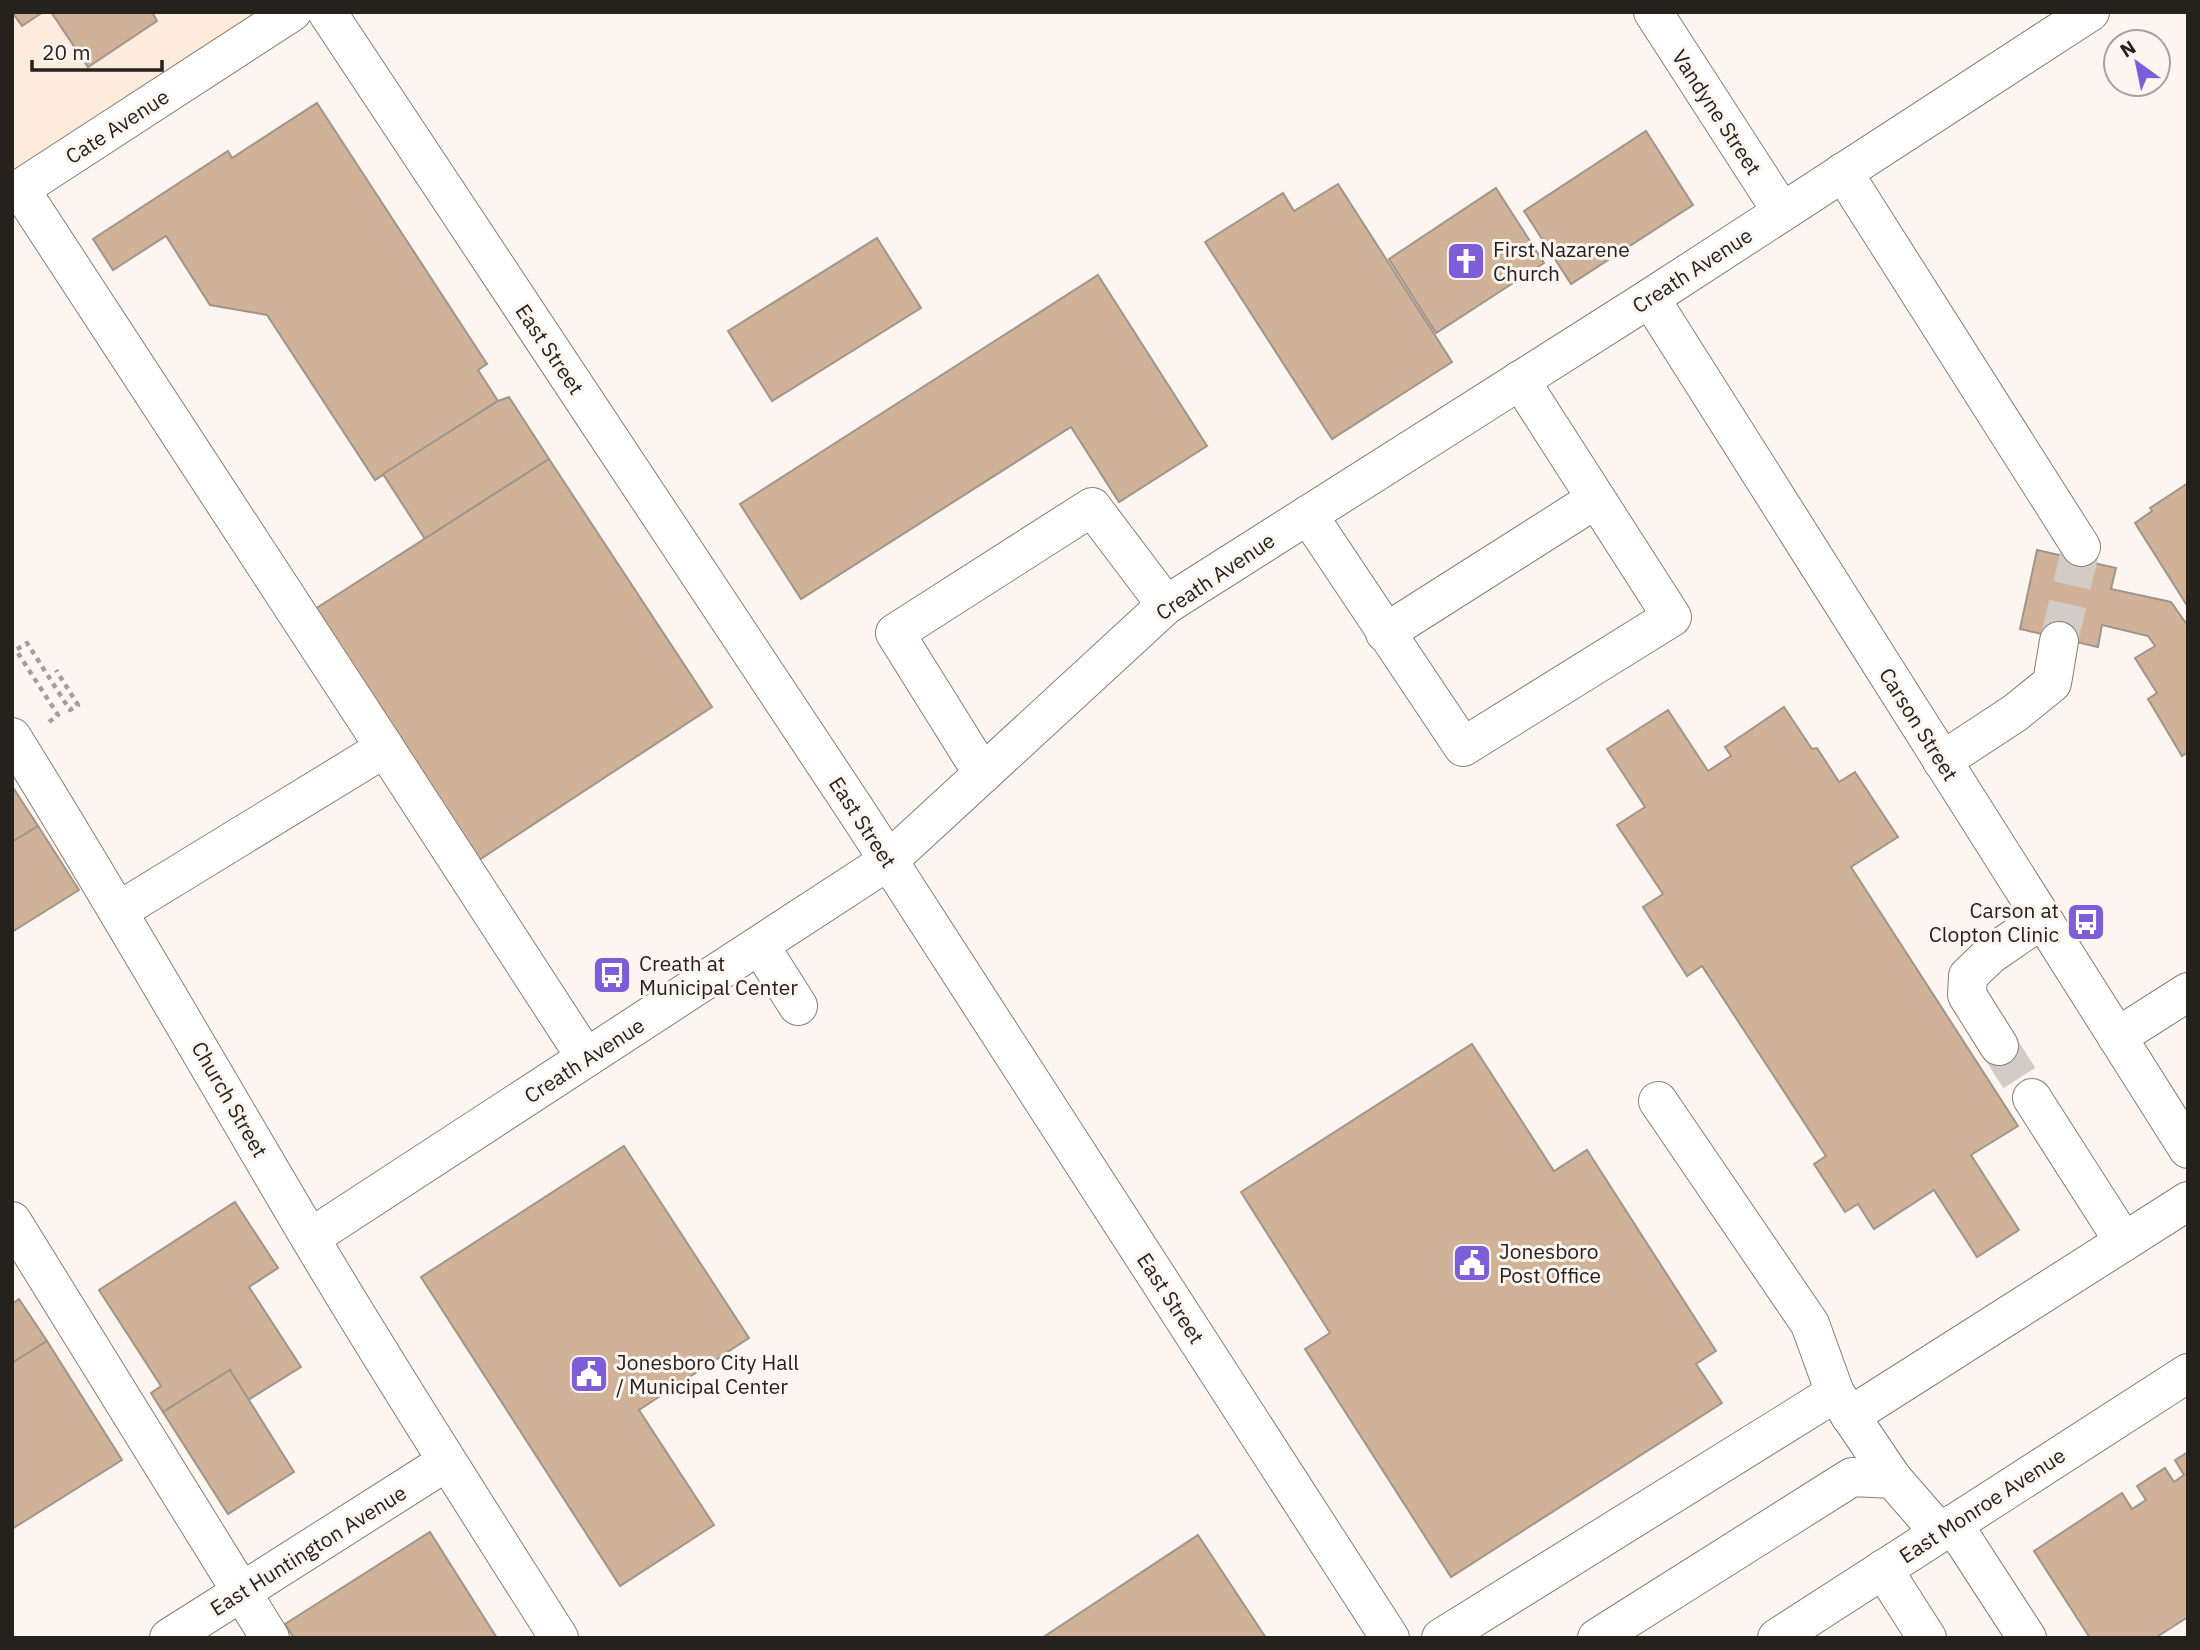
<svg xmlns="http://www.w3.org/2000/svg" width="2200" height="1650" viewBox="0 0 2200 1650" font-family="'IBM Plex Sans',sans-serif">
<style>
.built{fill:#fdebdb}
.building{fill:#cfb297;stroke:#a0958b;stroke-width:2}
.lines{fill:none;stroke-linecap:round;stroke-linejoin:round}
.minor-tunnel{stroke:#d2cbc6;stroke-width:38;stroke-dasharray:38 19;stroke-linecap:butt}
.minor-casing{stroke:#887e74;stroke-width:40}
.path{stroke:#a49f99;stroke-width:4.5;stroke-dasharray:5 5;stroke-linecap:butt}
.minor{stroke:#fff;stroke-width:38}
.labels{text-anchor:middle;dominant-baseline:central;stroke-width:6;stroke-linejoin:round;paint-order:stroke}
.street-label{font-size:21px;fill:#25211d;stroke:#fdf6f0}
.poi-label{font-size:21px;fill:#25211d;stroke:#fdf6f0;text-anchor:start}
</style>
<rect width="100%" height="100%" fill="#fdf6f0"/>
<polygon class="built" points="12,12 302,12 12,200"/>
<g class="building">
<polygon points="12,12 43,12 22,26"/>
<polygon points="51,12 152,12 157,21 88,67"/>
<polygon points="317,103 487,364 478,370 498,401 375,480 267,315 210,305 166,236 113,270 93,239 228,151 232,158"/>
<polygon points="1646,131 1693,205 1571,284 1524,211"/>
<polygon points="1338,184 1452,362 1332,439 1205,242 1283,193 1294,211"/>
<polygon points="1496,188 1544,263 1436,333 1389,259"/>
<polygon points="877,238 921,308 772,401 728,331"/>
<polygon points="1098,275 1207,446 1119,502 1071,427 801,599 740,504"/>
<polygon points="509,397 549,459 425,539 383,474 498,401"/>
<polygon points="549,459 712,707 479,860 315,609"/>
<polygon points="2188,483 2188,607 2135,523 2152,511 2150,508"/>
<polygon points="2037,550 2116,568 2111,589 2171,602 2188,626 2188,752 2182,756 2148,699 2157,693 2135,658 2155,646 2148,636 2102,625 2098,647 2020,629"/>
<polygon points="1784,707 1812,749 1817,748 1839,782 1855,772 1898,837 1851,867 2018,1126 1971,1155 2019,1230 1977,1257 1934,1190 1874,1229 1858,1204 1845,1212 1814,1164 1826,1156 1702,966 1687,976 1643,907 1663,894 1617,825 1645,807 1607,749 1668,710 1708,771 1731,756 1725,747"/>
<polygon points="12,786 38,826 12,842"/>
<polygon points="38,826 79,890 12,932 12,842"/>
<polygon points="1472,1044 1554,1171 1587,1150 1716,1351 1696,1364 1722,1403 1451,1577 1305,1349 1330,1333 1241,1192"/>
<polygon points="624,1146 749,1338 639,1410 714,1525 620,1586 421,1277"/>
<polygon points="235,1202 278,1268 249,1287 301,1367 248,1400 230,1370 163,1412 151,1393 161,1386 99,1290"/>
<polygon points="19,1299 47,1341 12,1363 12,1304"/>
<polygon points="47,1341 122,1460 12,1529 12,1363"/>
<polygon points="230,1370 294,1472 228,1514 163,1412"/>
<polygon points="2188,1452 2188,1617 2155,1638 2090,1638 2034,1551 2122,1493 2132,1509 2146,1500 2137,1486 2165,1468 2174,1482 2184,1475 2175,1460"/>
<polygon points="430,1532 497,1638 294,1638 285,1624"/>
<polygon points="1198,1535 1266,1638 1042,1638"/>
</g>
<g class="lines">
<g class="minor-tunnel">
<polyline points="2059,641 2081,547"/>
<polyline points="1999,1046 2032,1098"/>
</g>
<g class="minor-casing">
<g id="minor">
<polyline points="327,12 859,815 1390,1638"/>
<polyline points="1653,12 1782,212"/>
<polyline points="1843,172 2081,547"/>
<polyline points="20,189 385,748 120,910"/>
<polyline points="12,194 292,12"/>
<polyline points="1650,298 2188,1149"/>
<polyline points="1308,515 1463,747 1672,617 1520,380"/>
<polyline points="1385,633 1596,499"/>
<path d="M12,737C115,902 211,1071 310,1238C390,1373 475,1505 559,1638"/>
<polyline points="385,748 586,1058"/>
<polyline points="1942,761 2015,713 2052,683 2059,641"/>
<polyline points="983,774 895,633 1092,507 1166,605"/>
<polyline points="760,946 798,1006"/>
<polyline points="2117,1037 2188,992"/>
<polyline points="1999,1046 1967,995 1968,976 1990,955 2042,919"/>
<polyline points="2032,1098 2124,1242"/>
<polyline points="1658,1101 1810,1324 1835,1393 1893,1479"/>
<polyline points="12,1221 270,1638"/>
<polyline points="310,1238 888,861 1166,605 1650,298 2090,12"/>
<polyline points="1850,1416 2188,1201"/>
<polyline points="1953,1524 2027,1638"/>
<polyline points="1883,1569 1927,1638"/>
<polyline points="169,1638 446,1462"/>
<polyline points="1441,1638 1835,1393"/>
<polyline points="1597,1638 1852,1477 1893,1479 1940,1533"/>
<polyline points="1777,1638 2188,1373"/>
</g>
</g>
<polyline class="path" points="49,722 58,715 16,650 27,643 70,710 78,705 56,670"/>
<use href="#minor" class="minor"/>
</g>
<defs>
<g id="church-square" transform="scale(2.0125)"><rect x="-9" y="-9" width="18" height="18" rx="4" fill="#7e5dd8" stroke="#fdf6f0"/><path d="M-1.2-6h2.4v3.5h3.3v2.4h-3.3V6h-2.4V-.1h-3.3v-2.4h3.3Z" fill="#fff"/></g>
<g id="bus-square" transform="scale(2.0125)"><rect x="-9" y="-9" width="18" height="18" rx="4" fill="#7e5dd8" stroke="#fdf6f0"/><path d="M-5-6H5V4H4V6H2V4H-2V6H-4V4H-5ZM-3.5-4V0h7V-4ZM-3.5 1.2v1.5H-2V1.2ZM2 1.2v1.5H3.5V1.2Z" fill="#fff"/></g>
<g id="civic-square" transform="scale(2.0125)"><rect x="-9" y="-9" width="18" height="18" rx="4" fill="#7e5dd8" stroke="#fdf6f0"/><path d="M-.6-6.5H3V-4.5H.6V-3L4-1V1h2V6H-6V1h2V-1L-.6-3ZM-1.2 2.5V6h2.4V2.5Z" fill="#fff"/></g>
</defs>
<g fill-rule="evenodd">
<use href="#church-square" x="1466" y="261"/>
<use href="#bus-square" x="2086" y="922"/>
<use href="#bus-square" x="612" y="975"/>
<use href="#civic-square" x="1472" y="1263"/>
<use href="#civic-square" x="589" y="1374"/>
</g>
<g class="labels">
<g class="street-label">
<text transform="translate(1717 112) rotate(57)">Vandyne Street</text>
<text transform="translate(117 126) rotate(-33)">Cate Avenue</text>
<text transform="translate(1692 270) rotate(-33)">Creath Avenue</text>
<text transform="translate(550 349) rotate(56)">East Street</text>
<text transform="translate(1215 576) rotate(-34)">Creath Avenue</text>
<text transform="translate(1919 724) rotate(58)">Carson Street</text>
<text transform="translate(863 822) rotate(57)">East Street</text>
<text transform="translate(584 1060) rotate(-33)">Creath Avenue</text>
<text transform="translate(230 1099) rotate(60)">Church Street</text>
<text transform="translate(1171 1298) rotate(57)">East Street</text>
<text transform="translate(1982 1505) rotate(-33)">East Monroe Avenue</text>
<text transform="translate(308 1550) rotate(-32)">East Huntington Avenue</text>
</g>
<g class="poi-label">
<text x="1493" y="249">First Nazarene<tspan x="1493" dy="24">Church</tspan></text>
<text x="2059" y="910" text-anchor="end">Carson at<tspan x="2059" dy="24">Clopton Clinic</tspan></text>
<text x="639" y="963">Creath at<tspan x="639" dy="24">Municipal Center</tspan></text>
<text x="1499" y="1251">Jonesboro<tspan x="1499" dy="24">Post Office</tspan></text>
<text x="616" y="1362">Jonesboro City Hall<tspan x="616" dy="24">/ Municipal Center</tspan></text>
</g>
</g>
<rect width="2200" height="1650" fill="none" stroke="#25211d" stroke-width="28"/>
<g transform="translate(2137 63) rotate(327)"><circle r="33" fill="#fdf6f0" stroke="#a7a19c" stroke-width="2"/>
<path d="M0-5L12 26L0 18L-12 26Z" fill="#7e5dd8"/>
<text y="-10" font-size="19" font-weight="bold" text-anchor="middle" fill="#25211d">N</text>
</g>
<path d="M32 60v10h130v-10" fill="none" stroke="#25211d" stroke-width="3.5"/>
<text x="42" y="60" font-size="21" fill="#25211d" stroke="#fdf6f0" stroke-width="5" paint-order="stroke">20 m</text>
</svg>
